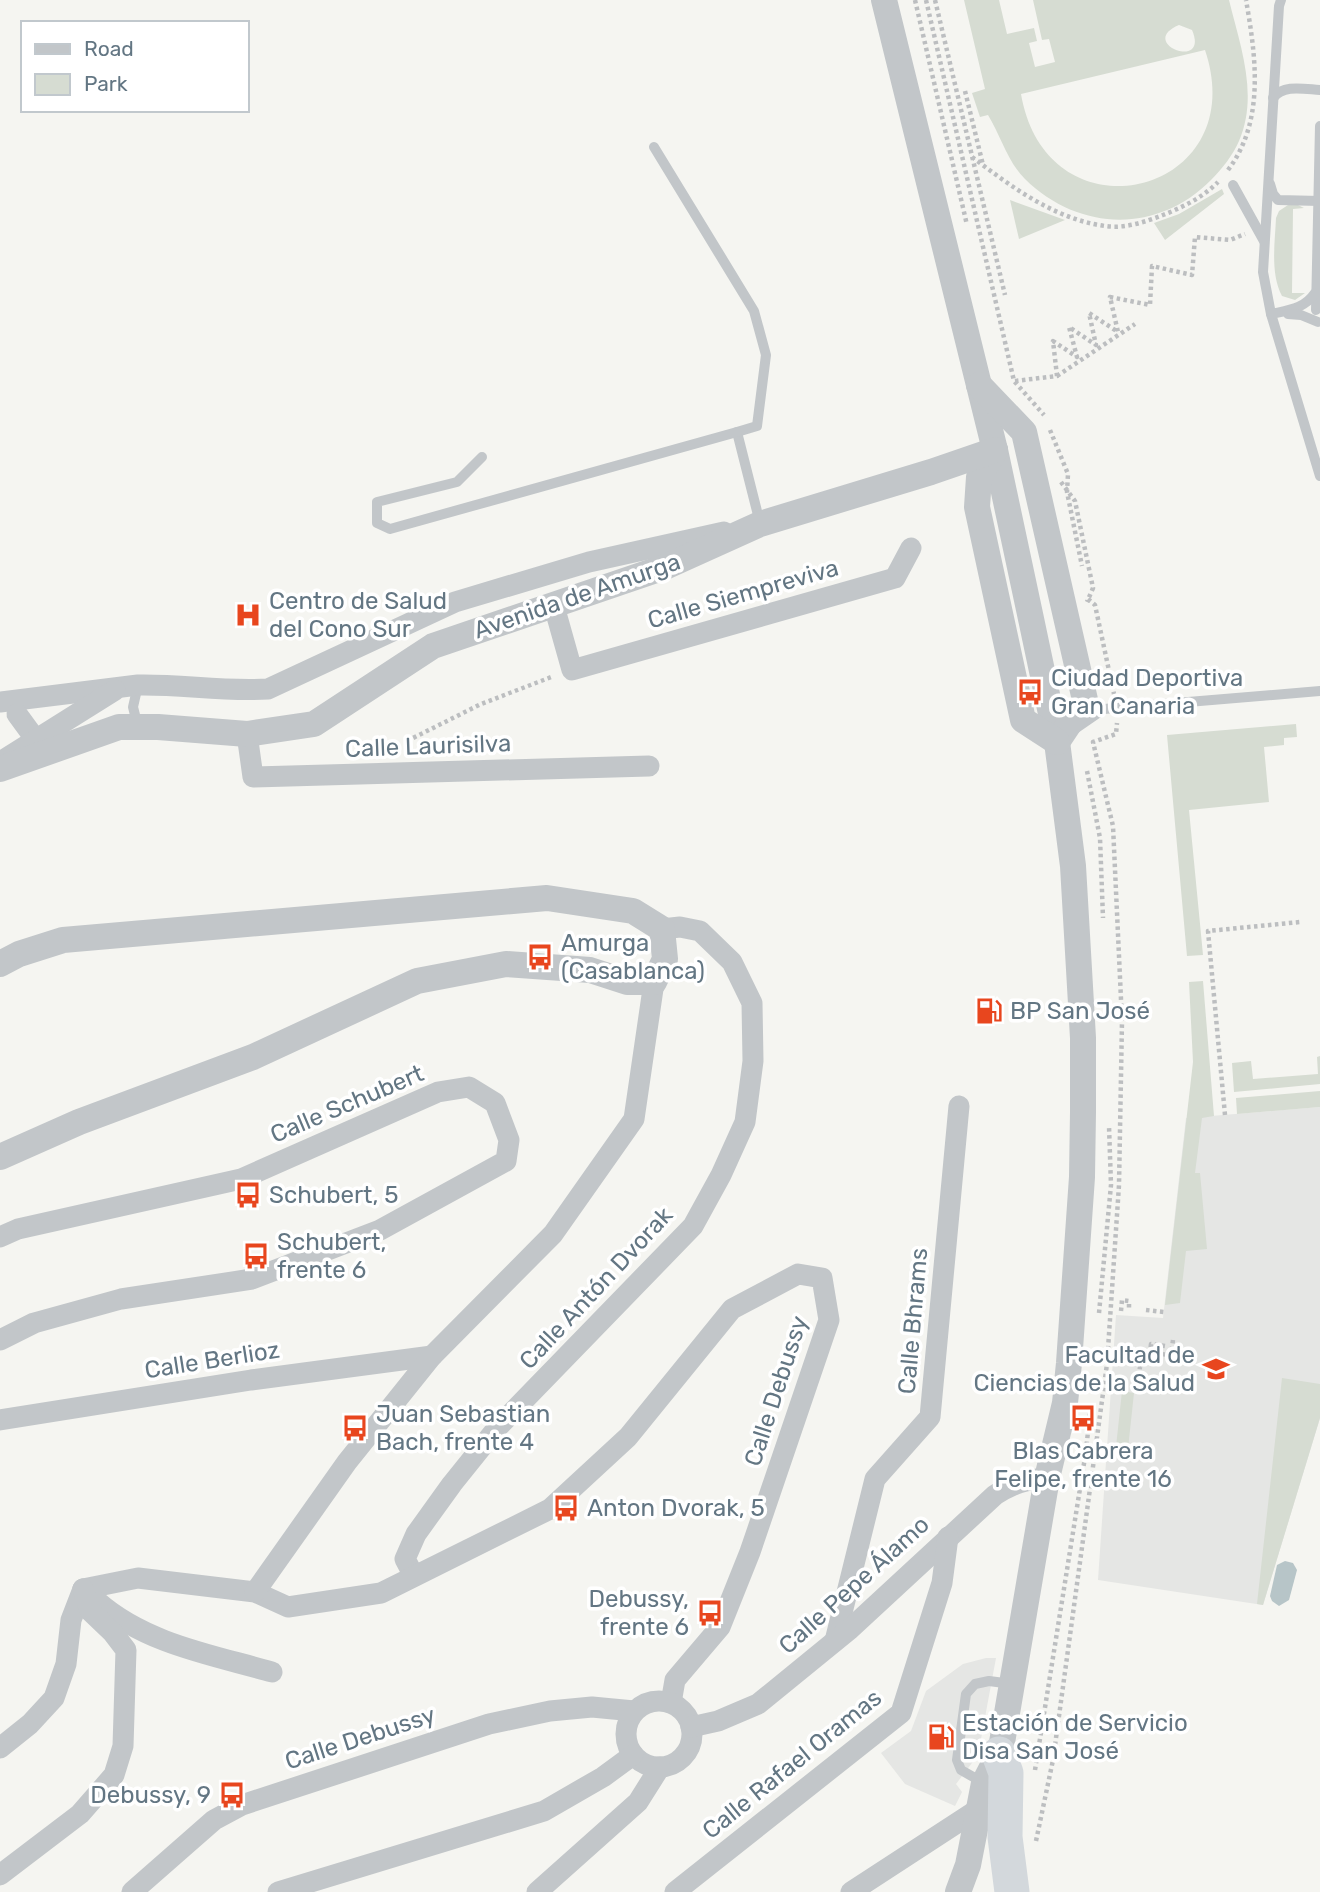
<svg xmlns="http://www.w3.org/2000/svg" width="1320" height="1892" viewBox="0 0 1320 1892" font-family="Rubik,sans-serif">
<style>
.built{fill:#e5e6e4}
.green{fill:#d6dcd2;fill-rule:evenodd}
.water{fill:#b7c5c8}
.lines{fill:none;stroke-linecap:round;stroke-linejoin:round}
.path{stroke:#bcbec0;stroke-width:4.5;stroke-dasharray:3.5 3.5;stroke-linecap:butt}
.service{stroke:#c2c6c9;stroke-width:10}
.minor{stroke:#c2c6c9;stroke-width:21}
.tertiary{stroke:#c2c6c9;stroke-width:26}
.trunk{stroke:#d3d8dc;stroke-width:35}
.labels{text-anchor:middle;dominant-baseline:central;stroke-width:7;stroke-linejoin:round;paint-order:stroke}
.street-label{font-size:24px;fill:#637683;stroke:#fff}
.poi-label{font-size:24px;fill:#637683;stroke:#fff;text-anchor:start}
</style>
<rect width="100%" height="100%" fill="#f5f5f1"/>
<g class="built">
<polygon points="1320,1107 1320,1418 1263,1605 1098,1580 1116,1315 1163,1318 1186,1118"/>
<polygon points="986,1658 996,1658 978,1755 956,1784 962,1792 955,1806 905,1784 881,1753 911,1731 926,1691 963,1664"/>
</g>
<g class="green">
<path d="M964,0H999L1007,34L1034,28L1037,41L1029,43L1035,67L1055,62L1049,39L1042,40L1033,0H1229C1240,45 1259,95 1239,141C1233,155 1222,169 1211,180C1158,234 1079,232 1025,179C1007,161 1001,136 988,115L980,117L972,93L985,89ZM1179,25L1192,30C1210,72 1136,43 1179,25ZM1205,50C1254,196 1047,245 1021,94Z"/>
<polygon points="1222,189 1224,194 1165,240 1154,223 1179,214"/>
<polygon points="1010,200 1065,220 1019,239"/>
<path d="M1288,205H1298L1304,208L1293,209L1292,293H1305L1295,300L1282,296C1270,274 1275,242 1276,218L1279,211Z"/>
<polygon points="1296,724 1297,737 1284,738 1284,745 1264,747 1269,802 1189,810 1203,955 1187,956 1167,735"/>
<polygon points="1203,981 1214,1116 1202,1118 1195,1173 1200,1173 1207,1249 1186,1251 1180,1303 1165,1305 1193,1062 1189,982"/>
<polygon points="1320,1056 1320,1084 1234,1092 1232,1063 1251,1061 1253,1079 1318,1074 1317,1057"/>
<polygon points="1320,1091 1320,1107 1237,1114 1236,1098"/>
<polygon points="1282,1378 1320,1384 1320,1418 1263,1605 1257,1604"/>
<polygon points="1122,1391 1134,1393 1127,1458 1115,1456"/>
</g>
<polygon class="water" points="1285,1561 1293,1563 1297,1570 1289,1600 1279,1606 1272,1601 1270,1596 1277,1565"/>
<g class="lines">
<g class="path">
<polyline points="915,0 967,225"/>
<polyline points="926,0 1014,381 1044,415"/>
<polyline points="935,0 1005,295"/>
<polyline points="965,91 983,165"/>
<path d="M972,157C1012,187 1054,219 1105,226C1124,229 1145,222 1163,215C1183,207 1202,198 1218,182"/>
<path d="M1228,170C1265,121 1256,57 1246,0"/>
<polyline points="1057,376 1135,324"/>
<polyline points="1015,381 1057,376 1053,341 1077,357 1069,327 1096,345 1089,313 1118,332 1110,297 1150,305 1152,266 1192,275 1195,237 1230,240 1245,234"/>
<polyline points="1050,430 1068,474 1067,492 1082,566"/>
<polyline points="1061,482 1075,501 1093,588 1087,602"/>
<polyline points="1088,599 1095,605 1114,694"/>
<polyline points="407,741 481,704 554,676"/>
<polyline points="1087,771 1100,838 1103,918"/>
<polyline points="1225,1115 1208,931 1300,922"/>
<polyline points="1146,1310 1164,1312"/>
<polyline points="1121,1311 1122,1300 1129,1301 1129,1311"/>
<polyline points="1099,1313 1111,1185 1109,1126"/>
<polyline points="1165,1346 1151,1344 1150,1353 1171,1355 1173,1340"/>
<polyline points="1137,1390 1140,1367 1144,1367"/>
<polyline points="1035,1770 1086,1451 1090,1412"/>
<polyline points="1036,1841 1053,1760 1107,1364 1119,1185 1122,1021 1113,826 1093,742 1116,734 1117,723"/>
</g>
<g class="service">
<polyline points="1281,0 1279,6 1263,272 1271,314 1320,476"/>
<path d="M1273,98C1283,84 1304,89 1320,90"/>
<polyline points="654,147 754,311 766,355 757,426 737,432 760,523"/>
<polyline points="1270,184 1273,194 1278,200 1320,201"/>
<polyline points="1233,185 1264,241"/>
<polyline points="1316,310 1320,126"/>
<path d="M1271,314C1289,310 1304,309 1315,293"/>
<polyline points="1288,314 1301,315 1318,322"/>
<polyline points="482,457 457,482 377,502 377,523 390,529 737,432"/>
<polyline points="138,685 133,707 138,727"/>
<polyline points="1085,700 1104,709 1320,691"/>
<polyline points="1075,729 1104,709"/>
<polyline points="984,1783 961,1770 957,1760 966,1694 975,1684 989,1681 1012,1684"/>
</g>
<g class="minor">
<polyline points="554,606 572,670 895,578 911,548"/>
<path d="M0,702L138,685C182,684 223,692 268,689L455,602L589,562L724,532"/>
<polyline points="17,714 36,740"/>
<polyline points="247,734 253,777 649,766"/>
<polyline points="5,759 115,690"/>
<polyline points="0,1237 18,1229 241,1179 438,1092 469,1087 495,1103 509,1140 506,1161 380,1230 252,1279 121,1299 34,1323 0,1340"/>
<polyline points="0,1420 251,1380 432,1356"/>
<polyline points="414,1576 405,1559 416,1534 452,1484 497,1428 693,1226 721,1175 745,1122 753,1061 752,1003 732,962 700,931 680,927 662,929"/>
<polyline points="83,1589 138,1578 255,1592 288,1607 381,1593 550,1509 628,1437 732,1309 798,1274 822,1278 829,1320 750,1552 720,1627 675,1680 671,1703"/>
<polyline points="255,1592 347,1462 432,1356 553,1234 634,1119 654,982"/>
<path d="M98,1602C146,1644 213,1655 272,1672"/>
<polyline points="835,1641 875,1479 930,1417 959,1106"/>
<circle cx="659" cy="1734" r="33"/>
<path d="M691,1727L718,1721L758,1704L850,1629L995,1495C1012,1484 1026,1479 1047,1478"/>
<polyline points="0,1748 30,1724 54,1698 66,1664 71,1620 83,1589"/>
<polyline points="0,1875 80,1814 114,1775 123,1746 126,1650 113,1633 90,1611 83,1589"/>
<polyline points="132,1892 214,1820 242,1805 489,1724 550,1711 592,1707 634,1711"/>
<polyline points="278,1892 544,1811 603,1777 633,1755"/>
<polyline points="537,1892 638,1802 660,1767"/>
<polyline points="675,1892 901,1713 942,1583 948,1537"/>
<polyline points="851,1892 980,1808"/>
</g>
<g class="tertiary">
<polyline points="884,0 995,450 1030,614 1057,742 1073,866 1083,1038 1083,1112 1082,1177 1069,1363 1065,1403 1047,1478 997,1772"/>
<polyline points="979,385 1024,432 1085,700 1057,742"/>
<polyline points="995,450 979,477 977,507 1023,720 1057,742"/>
<polyline points="0,769 119,727 158,727 247,734 314,724 433,646 665,567 760,524 931,472 995,450"/>
<polyline points="0,964 19,954 63,940 547,898 633,911 662,929 665,959 654,982 627,982 590,970 506,964 417,981 253,1057 79,1122 0,1157"/>
<polyline points="958,1892 968,1865 984,1783 999,1754"/>
</g>
<polyline class="trunk" points="999,1754 1006,1773 1005,1837 1012,1892"/>
</g>
<defs>
<g id="hospital-bare" transform="scale(2.1)"><path d="M-5-5h3v3.5h4V-5h3V5h-3V1.5h-4V5h-3Z" fill="#e8461e" stroke="#fff" stroke-width="2.5" paint-order="stroke"/></g>
<g id="bus-bare" transform="scale(2.1)"><path d="M-5-6H5V4H4V6H2V4H-2V6H-4V4H-5ZM-3.5-4V0h7V-4ZM-3.5 1.2v1.5H-2V1.2ZM2 1.2v1.5H3.5V1.2Z" fill="#e8461e" stroke="#fff" stroke-width="2.5" paint-order="stroke"/></g>
<g id="fuel-bare" transform="scale(2.1)"><path d="M-5.5-6h7V0h2V4h1.3V-2.5L3-4.5l.8-.8L6-3V5H2.5V1h-1V6h-7ZM-4.2-4.7v3.2H.2V-4.7Z" fill="#e8461e" stroke="#fff" stroke-width="2.5" paint-order="stroke"/></g>
<g id="university-bare" transform="scale(2.1)"><path d="M0-5L7-2L0 1L-7-2ZM-4 1L0 2.5L4 1V4Q0 6-4 4Z" fill="#e8461e" stroke="#fff" stroke-width="2.5" paint-order="stroke"/></g>
</defs>
<g fill-rule="evenodd">
<use href="#hospital-bare" x="248" y="615"/>
<use href="#bus-bare" x="1030" y="692"/>
<use href="#bus-bare" x="540" y="957"/>
<use href="#fuel-bare" x="989" y="1011"/>
<use href="#bus-bare" x="248" y="1195"/>
<use href="#bus-bare" x="256" y="1256"/>
<use href="#university-bare" x="1216" y="1369"/>
<use href="#bus-bare" x="1083" y="1418"/>
<use href="#bus-bare" x="355" y="1428"/>
<use href="#bus-bare" x="566" y="1508"/>
<use href="#bus-bare" x="710" y="1613"/>
<use href="#fuel-bare" x="941" y="1737"/>
<use href="#bus-bare" x="232" y="1795"/>
</g>
<g class="labels">
<g class="street-label">
<text transform="translate(743 594) rotate(-16)">Calle Siempreviva</text>
<text transform="translate(577 596) rotate(-19)">Avenida de Amurga</text>
<text transform="translate(428 746) rotate(-2)">Calle Laurisilva</text>
<text transform="translate(347 1104) rotate(-23)">Calle Schubert</text>
<text transform="translate(596 1288) rotate(-47)">Calle Antón Dvorak</text>
<text transform="translate(913 1321) rotate(-85)">Calle Bhrams</text>
<text transform="translate(212 1360) rotate(-9)">Calle Berlioz</text>
<text transform="translate(776 1391) rotate(-72)">Calle Debussy</text>
<text transform="translate(854 1585) rotate(-42)">Calle Pepe Álamo</text>
<text transform="translate(360 1738) rotate(-18)">Calle Debussy</text>
<text transform="translate(792 1764) rotate(-39)">Calle Rafael Oramas</text>
</g>
<g class="poi-label">
<text x="269" y="601">Centro de Salud<tspan x="269" dy="28">del Cono Sur</tspan></text>
<text x="1051" y="678">Ciudad Deportiva<tspan x="1051" dy="28">Gran Canaria</tspan></text>
<text x="561" y="943">Amurga<tspan x="561" dy="28">(Casablanca)</tspan></text>
<text x="1010" y="1011">BP San José</text>
<text x="269" y="1195">Schubert, 5</text>
<text x="277" y="1242">Schubert,<tspan x="277" dy="28">frente 6</tspan></text>
<text x="1195" y="1355" text-anchor="end">Facultad de<tspan x="1195" dy="28">Ciencias de la Salud</tspan></text>
<text x="376" y="1414">Juan Sebastian<tspan x="376" dy="28">Bach, frente 4</tspan></text>
<text x="1083" y="1451" text-anchor="middle">Blas Cabrera<tspan x="1083" dy="28">Felipe, frente 16</tspan></text>
<text x="587" y="1508">Anton Dvorak, 5</text>
<text x="689" y="1599" text-anchor="end">Debussy,<tspan x="689" dy="28">frente 6</tspan></text>
<text x="962" y="1723">Estación de Servicio<tspan x="962" dy="28">Disa San José</tspan></text>
<text x="211" y="1795" text-anchor="end">Debussy, 9</text>
</g>
</g>
<rect x="21" y="21" width="228" height="91" fill="#ffffff" stroke="#c1c8cd" stroke-width="2"/>
<rect x="35" y="44" width="35" height="10" fill="#c2c6c9" stroke="#c1c8cd" stroke-width="2"/>
<text x="84" y="56" font-size="21" fill="#637683">Road</text>
<rect x="35" y="74" width="35" height="21" fill="#d6dcd2" stroke="#c1c8cd" stroke-width="2"/>
<text x="84" y="91" font-size="21" fill="#637683">Park</text>
</svg>
